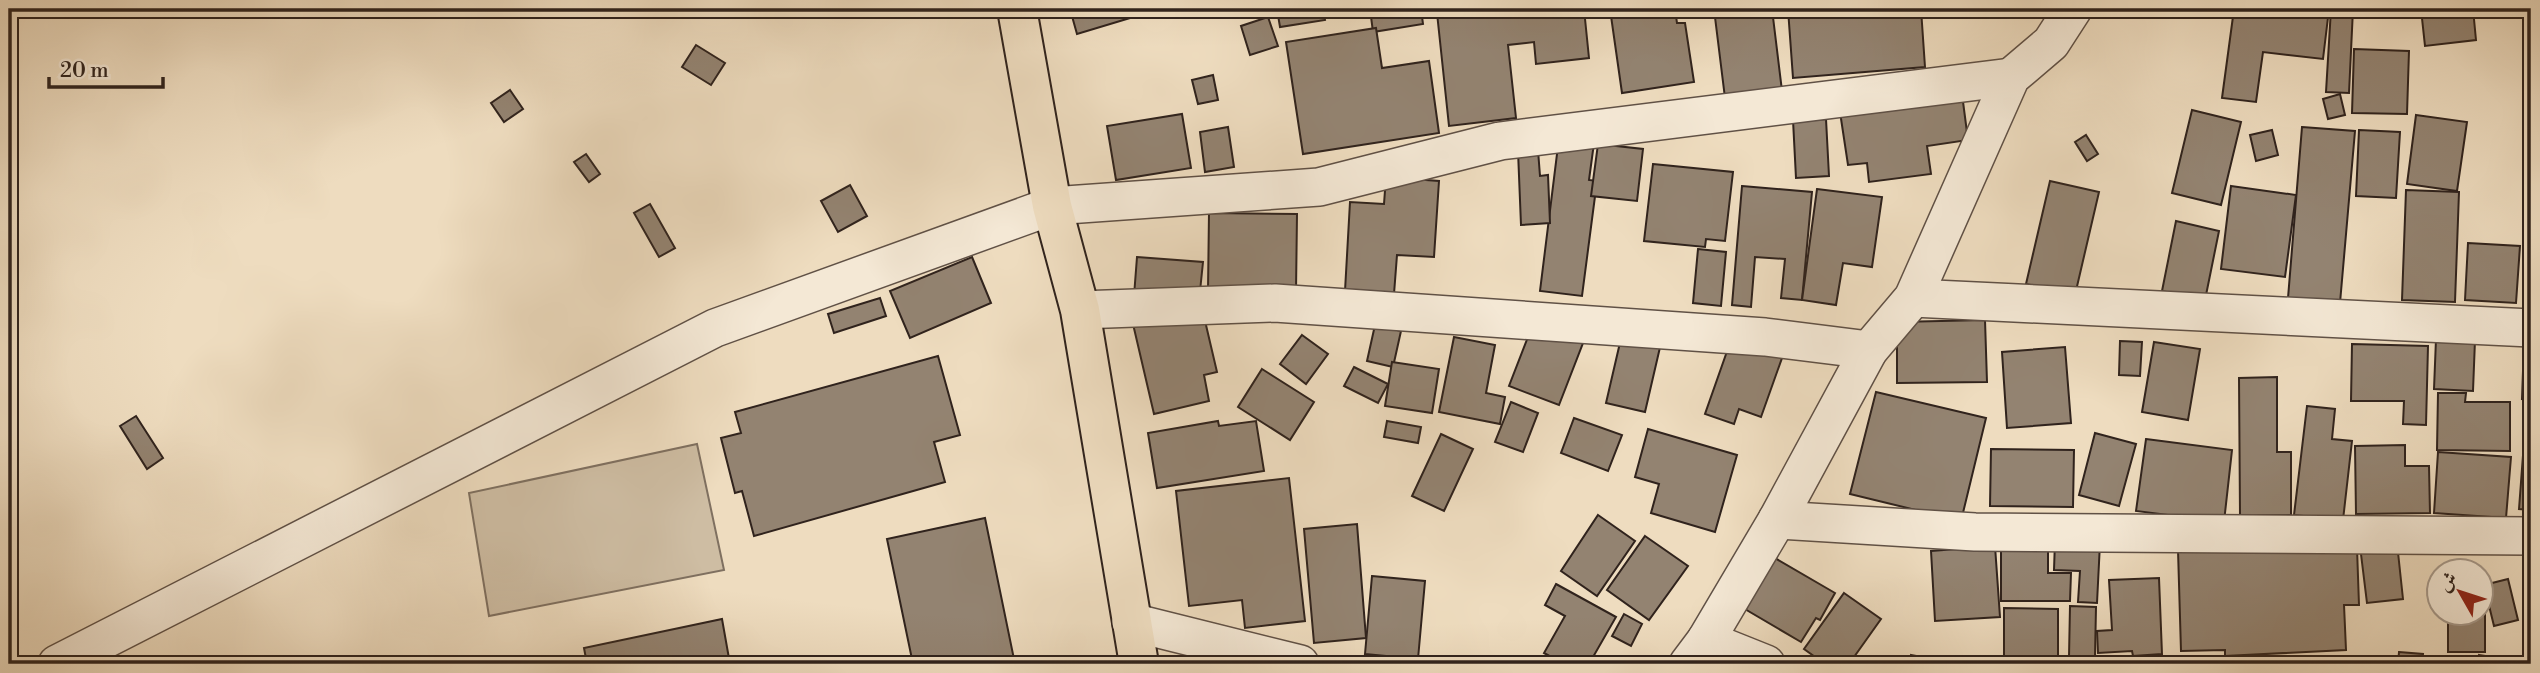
<svg xmlns="http://www.w3.org/2000/svg" width="2540" height="673" viewBox="0 0 2540 673" font-family="'Libre Bodoni',Amiri,serif">
<style>
.green{fill:#cebda3;stroke:#7f7060;stroke-width:2}
.building{fill:#938371;stroke:#30231d;stroke-width:2}
.lines{fill:none;stroke-linecap:round;stroke-linejoin:round}
.street-casing{stroke:#605146;stroke-width:40}
.primary-casing{stroke:#30231d;stroke-width:42}
.street{stroke:#f4e8d5;stroke-width:37}
.primary{stroke:#eedcbf;stroke-width:38}
</style>
<rect width="100%" height="100%" fill="#eedcbf"/>
<filter id="stains"><feTurbulence type="fractalNoise" baseFrequency=".00286" numOctaves="4"/><feColorMatrix values="0 0 0 0 .2 0 0 0 0 .09 0 0 0 0 .02 0 0 0 .5 -.17"/></filter>
<radialGradient id="worn" r=".72"><stop offset=".6" stop-color="#630" stop-opacity="0"/><stop offset="1" stop-color="#630" stop-opacity=".3"/></radialGradient>
<polygon class="green" points="697,444 724,570 489,616 469,493"/>
<g class="building">
<polygon points="1070,9 1160,9 1077,34"/>
<polygon points="1277,9 1323,9 1325,20 1280,27"/>
<polygon points="1370,9 1421,9 1423,24 1373,32"/>
<polygon points="1474,9 1546,9 1547,12 1584,9 1589,58 1536,64 1534,42 1508,45 1516,118 1449,126 1437,13"/>
<polygon points="1610,9 1675,9 1677,23 1685,23 1694,82 1622,93"/>
<polygon points="1714,9 1772,9 1782,91 1725,98"/>
<polygon points="1788,9 1921,9 1925,67 1793,78"/>
<polygon points="2234,9 2329,9 2323,59 2263,52 2256,102 2222,98"/>
<polygon points="2331,9 2353,9 2349,93 2326,92"/>
<polygon points="2421,9 2473,9 2476,40 2425,46"/>
<polygon points="1268,17 1278,46 1250,55 1241,26"/>
<polygon points="1376,28 1382,68 1429,61 1439,133 1303,154 1286,42"/>
<polygon points="696,45 725,63 711,85 682,67"/>
<polygon points="2354,49 2409,51 2407,114 2352,113"/>
<polygon points="1213,75 1218,100 1198,104 1192,80"/>
<polygon points="510,90 523,109 504,122 491,103"/>
<polygon points="1962,94 1968,140 1927,146 1931,174 1869,182 1867,163 1848,165 1840,112"/>
<polygon points="2340,94 2345,115 2328,119 2323,99"/>
<polygon points="2192,110 2241,122 2221,205 2172,193"/>
<polygon points="1182,114 1191,168 1116,180 1107,126"/>
<polygon points="2416,115 2467,122 2457,191 2407,184"/>
<polygon points="1826,119 1829,176 1796,178 1793,120"/>
<polygon points="1228,127 1234,167 1205,172 1200,132"/>
<polygon points="2302,127 2355,131 2340,303 2288,298"/>
<polygon points="2272,130 2278,155 2256,161 2250,135"/>
<polygon points="2359,130 2400,132 2396,198 2356,196"/>
<polygon points="2086,135 2098,154 2087,161 2075,142"/>
<polygon points="1559,138 1594,143 1589,180 1597,181 1582,296 1540,291"/>
<polygon points="1598,144 1643,149 1637,201 1591,196"/>
<polygon points="1538,150 1540,176 1548,175 1550,223 1521,225 1518,151"/>
<polygon points="586,154 600,174 589,182 574,162"/>
<polygon points="1653,164 1733,172 1725,241 1706,239 1705,247 1644,241"/>
<polygon points="2527,175 2531,175 2531,212"/>
<polygon points="1386,177 1439,181 1434,257 1397,255 1394,294 1345,291 1350,202 1384,204"/>
<polygon points="2050,181 2099,192 2075,295 2026,284"/>
<polygon points="850,185 867,216 838,232 821,201"/>
<polygon points="1742,186 1812,192 1802,300 1781,298 1785,259 1755,257 1751,307 1732,305"/>
<polygon points="2231,186 2296,195 2285,277 2221,269"/>
<polygon points="1817,189 1882,197 1872,267 1843,263 1836,305 1802,300"/>
<polygon points="2406,190 2459,192 2455,302 2402,300"/>
<polygon points="650,204 675,248 659,257 634,213"/>
<polygon points="1209,213 1297,214 1296,291 1208,290"/>
<polygon points="2176,221 2219,231 2205,300 2162,291"/>
<polygon points="2528,231 2531,231 2531,298"/>
<polygon points="2468,243 2520,246 2516,303 2465,300"/>
<polygon points="1698,249 1726,252 1721,306 1693,303"/>
<polygon points="972,257 991,303 910,338 890,291"/>
<polygon points="1137,257 1203,262 1199,301 1134,296"/>
<polygon points="880,298 886,316 834,333 828,314"/>
<polygon points="1202,308 1217,372 1204,375 1209,401 1154,414 1133,324"/>
<polygon points="1985,320 1987,382 1897,383 1897,322"/>
<polygon points="1533,324 1583,343 1559,405 1509,386"/>
<polygon points="1375,325 1401,331 1393,367 1367,361"/>
<polygon points="1622,334 1661,343 1645,412 1606,403"/>
<polygon points="1302,335 1328,354 1306,384 1280,364"/>
<polygon points="1454,337 1495,345 1486,393 1505,397 1500,424 1439,412"/>
<polygon points="2436,339 2475,340 2473,391 2434,389"/>
<polygon points="1731,340 1782,358 1761,417 1739,409 1734,424 1705,414"/>
<polygon points="2120,341 2142,342 2140,376 2119,375"/>
<polygon points="2154,342 2200,349 2188,420 2142,412"/>
<polygon points="2524,343 2531,344 2531,400 2522,399"/>
<polygon points="2352,344 2428,346 2426,425 2403,424 2404,401 2351,401"/>
<polygon points="2065,347 2071,423 2007,428 2002,352"/>
<polygon points="938,356 960,435 934,442 945,482 754,536 742,491 735,493 721,438 741,433 735,412"/>
<polygon points="1392,362 1439,369 1432,413 1385,406"/>
<polygon points="1354,367 1388,384 1378,403 1344,386"/>
<polygon points="1262,369 1314,402 1290,440 1238,407"/>
<polygon points="2277,377 2277,452 2291,452 2291,515 2240,515 2239,378"/>
<polygon points="1876,392 1986,418 1961,521 1850,494"/>
<polygon points="2438,393 2466,393 2465,402 2510,402 2510,451 2437,450"/>
<polygon points="1511,402 1538,413 1523,452 1495,442"/>
<polygon points="2307,406 2335,409 2332,439 2352,441 2343,520 2294,515"/>
<polygon points="136,416 163,458 147,469 120,426"/>
<polygon points="1574,418 1622,435 1608,471 1561,453"/>
<polygon points="1218,421 1219,426 1256,421 1264,471 1157,488 1148,433"/>
<polygon points="1387,421 1421,427 1418,443 1384,437"/>
<polygon points="1648,429 1737,455 1715,532 1651,513 1659,484 1635,477"/>
<polygon points="2095,433 2136,444 2119,506 2079,495"/>
<polygon points="1441,434 1473,449 1444,511 1412,496"/>
<polygon points="2146,439 2232,450 2224,522 2136,511"/>
<polygon points="2524,442 2531,443 2531,510 2519,509"/>
<polygon points="2405,445 2405,466 2429,466 2430,513 2356,514 2355,446"/>
<polygon points="1991,449 2074,450 2073,507 1990,506"/>
<polygon points="2438,452 2511,457 2506,518 2434,513"/>
<polygon points="1289,478 1305,621 1245,628 1242,600 1189,606 1176,491"/>
<polygon points="1598,515 1635,541 1597,596 1561,571"/>
<polygon points="985,518 1015,664 913,664 887,539"/>
<polygon points="1357,524 1366,638 1314,643 1304,529"/>
<polygon points="1645,536 1688,566 1649,620 1607,590"/>
<polygon points="2055,541 2100,543 2097,603 2078,602 2080,571 2054,570"/>
<polygon points="2397,543 2403,599 2367,603 2360,546"/>
<polygon points="2001,545 2048,546 2048,573 2071,573 2070,601 2001,601"/>
<polygon points="1995,546 2000,617 1935,621 1931,551"/>
<polygon points="2357,548 2359,605 2344,605 2346,650 2225,656 2225,650 2181,651 2178,550"/>
<polygon points="1768,554 1835,593 1820,620 1816,618 1801,642 1738,605"/>
<polygon points="1372,576 1425,581 1418,659 1365,654"/>
<polygon points="2159,578 2162,654 2133,656 2132,651 2098,653 2097,631 2112,630 2109,580"/>
<polygon points="2508,579 2518,620 2494,626 2484,585"/>
<polygon points="1556,584 1616,617 1589,664 1564,664 1544,653 1565,616 1545,605"/>
<polygon points="1844,593 1881,619 1849,664 1825,664 1804,649"/>
<polygon points="2070,606 2096,607 2095,657 2069,657"/>
<polygon points="2004,608 2058,609 2058,662 2004,663"/>
<polygon points="2485,613 2485,652 2448,652 2448,614"/>
<polygon points="1624,614 1642,624 1631,646 1612,636"/>
<polygon points="722,619 730,664 587,664 584,648"/>
<polygon points="1242,651 1245,664 1190,664 1190,663"/>
<polygon points="2399,652 2423,654 2422,664 2398,664"/>
<polygon points="1911,655 1959,664 1909,664"/>
<polygon points="2479,655 2531,663 2531,664 2477,664"/>
<polygon points="2258,656 2330,663 2257,664"/>
</g>
<g class="lines">
<g class="street-casing">
<g id="street">
<polyline points="1913,298 2531,328"/>
<polyline points="1080,310 1275,303 1765,337 1869,350"/>
<polyline points="1777,520 1975,532 2531,536"/>
<polyline points="1131,622 1300,664"/>
<polyline points="1706,640 1766,664"/>
<polyline points="57,664 715,328 1052,206 1319,187 1500,141 2011,77"/>
<polyline points="1688,664 1706,640 1777,520 1869,350 1913,298 2011,77 2051,43 2073,9"/>
</g>
</g>
<g class="primary-casing">
<polyline id="primary" points="1017,9 1052,206 1080,310 1139,664"/>
</g>
<use href="#street" class="street"/>
<use href="#primary" class="primary"/>
</g>
<rect width="2540" height="673" fill="none" stroke="#eedcbf" stroke-width="35"/>
<rect x="10" y="10" width="2519" height="652" fill="none" stroke="#30231d" stroke-width="3.5"/>
<rect x="18" y="18" width="2505" height="638" fill="none" stroke="#30231d" stroke-width="2"/>
<g transform="translate(2460 592) rotate(309)"><circle r="33" fill="#f4e8d5" stroke="#a6998b" stroke-width="2"/>
<path d="M0-5L12 26L0 18L-12 26Z" fill="#8f2418"/>
<text y="-10" font-size="19" font-weight="bold" text-anchor="middle" fill="#30231d">ش</text>
</g>
<path d="M49 77v10h114v-10" fill="none" stroke="#30231d" stroke-width="3.5"/>
<text x="60" y="77" font-size="21" fill="#30231d" stroke="#f4e8d5" stroke-width="5" paint-order="stroke">20 m</text>
<rect width="100%" height="100%" filter="url(#stains)"/>
<rect width="100%" height="100%" fill="url(#worn)"/>
</svg>
